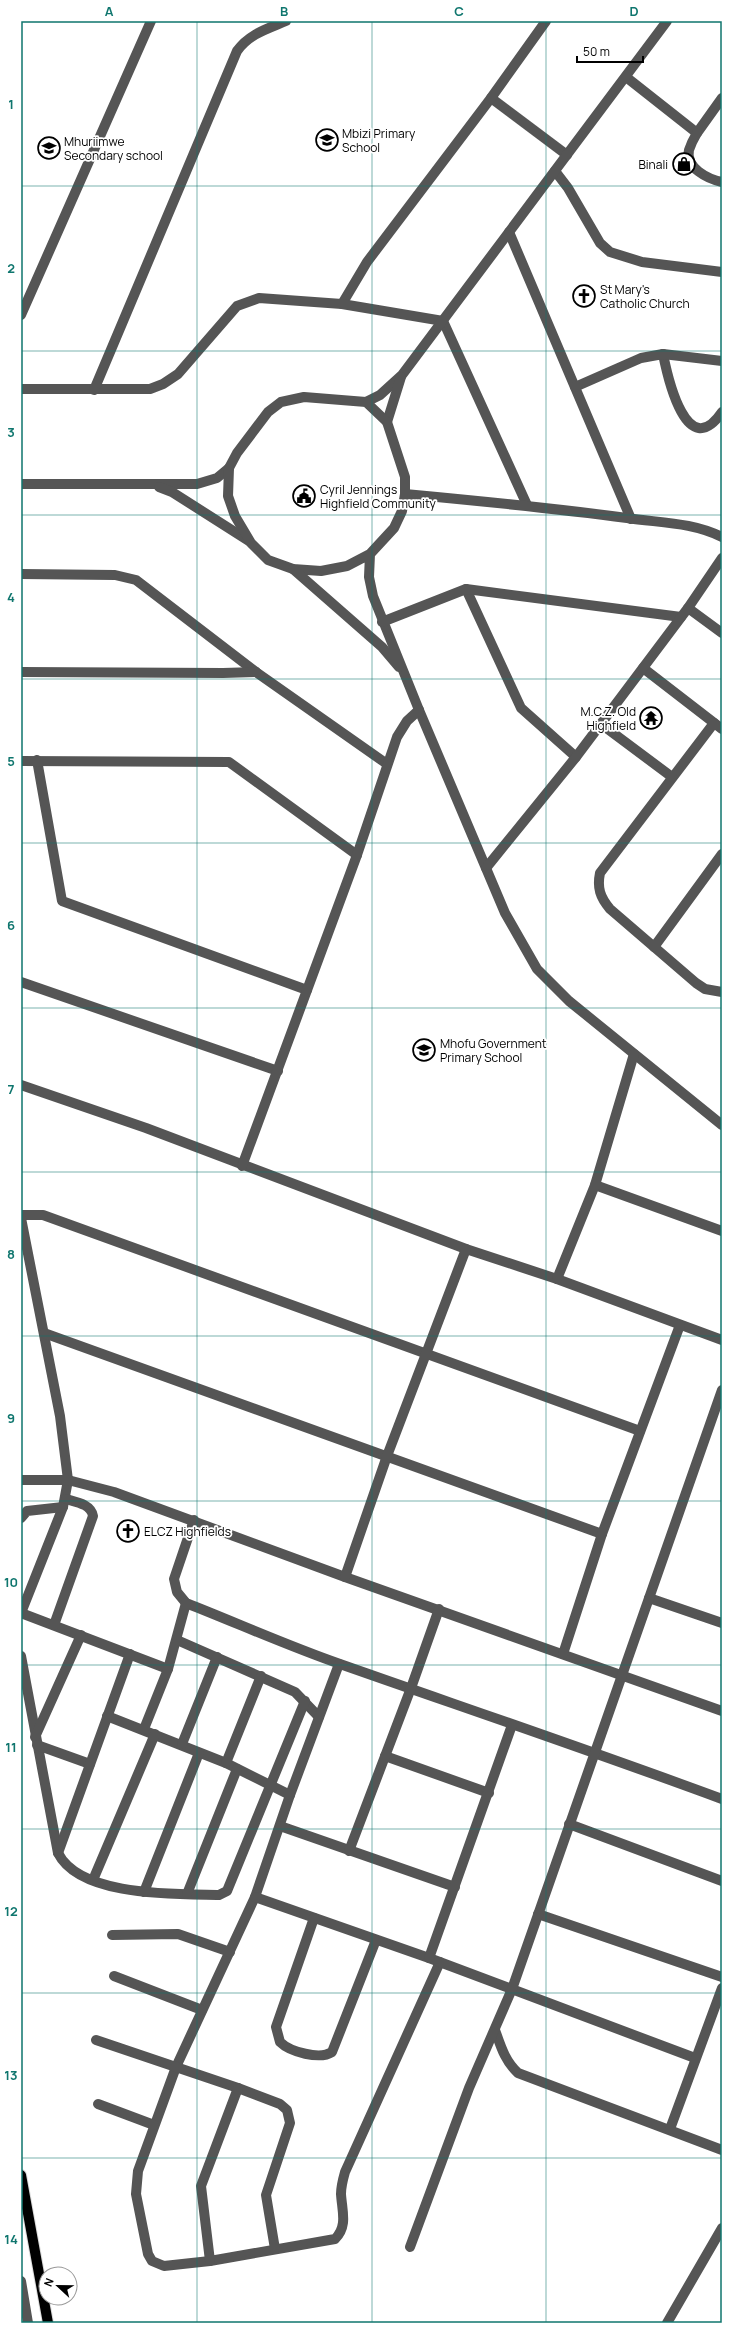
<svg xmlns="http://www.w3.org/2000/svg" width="743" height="2344" viewBox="0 0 743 2344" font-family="Manrope,sans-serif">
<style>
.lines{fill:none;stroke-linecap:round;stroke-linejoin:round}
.major-casing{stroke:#dbdbdb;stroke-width:12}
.minor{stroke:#555;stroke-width:10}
.major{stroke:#000;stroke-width:10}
.grid{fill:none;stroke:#0f766e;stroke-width:1;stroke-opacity:0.55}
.labels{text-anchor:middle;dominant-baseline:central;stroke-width:3.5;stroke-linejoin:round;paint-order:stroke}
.poi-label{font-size:12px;fill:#000;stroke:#fff;text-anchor:start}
.neatline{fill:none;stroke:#0f766e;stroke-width:1.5}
.grid-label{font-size:13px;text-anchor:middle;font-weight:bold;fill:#0f766e}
</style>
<rect width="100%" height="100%" fill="#fff"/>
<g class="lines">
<g class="major-casing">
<polyline id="major" points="21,2175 48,2323"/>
</g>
<g class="minor">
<polyline points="626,77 697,133 722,98"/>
<polyline points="491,98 567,155"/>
<path d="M697,133C694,138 691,144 689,150C685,168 708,179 722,182"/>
<polyline points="555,171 568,188 600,243 610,252 642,262 722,272"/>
<polyline points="509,232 631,519"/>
<polyline points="342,304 367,262 491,98 546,21"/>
<polyline points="21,315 151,21"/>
<path d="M663,354C668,379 687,463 722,412"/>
<polyline points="575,387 641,358 663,354 722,361"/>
<polyline points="21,389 150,389 163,384 178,374 237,306 259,298 342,304 443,321 527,505"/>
<path d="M94,390L237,51C249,34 267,29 286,21"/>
<polyline points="366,402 380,395 402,375 667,21"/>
<polyline points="387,422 401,377"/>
<polyline points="21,484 197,484 217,478 229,468"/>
<polyline points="159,487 172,492 249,541"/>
<path d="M405,494C480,501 553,508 627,518C660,523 692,522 722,537"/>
<polyline points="370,554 347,566 321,571 293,569 268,560 251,543 235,516 228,496 229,468 237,453 268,412 281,402 304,397 366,402 387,422 405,477 405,494 402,511 394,528 370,554 369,577 373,596 419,710 505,913 537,969 569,1001 722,1125"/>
<polyline points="293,569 382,647 399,667"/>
<polyline points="21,574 115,575 136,580 256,672 387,764"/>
<polyline points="466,589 521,708 576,757"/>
<polyline points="688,608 722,633"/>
<polyline points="382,622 466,589 681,617"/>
<polyline points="643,668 722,729"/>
<polyline points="21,672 223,673 256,672"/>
<path d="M714,723L600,873C597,888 600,897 610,909L696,983L705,989L722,992"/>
<polyline points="601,724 672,777"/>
<polyline points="37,760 62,901 307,990"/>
<polyline points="21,761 229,762 357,855"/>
<polyline points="486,868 576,757 688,608 722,558"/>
<polyline points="654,947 722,854"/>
<polyline points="21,982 278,1071"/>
<polyline points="21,1085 146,1128 466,1249 557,1279 722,1340"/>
<polyline points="242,1166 357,855 397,737 407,721 419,710"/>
<polyline points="595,1185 722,1231"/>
<polyline points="21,1215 43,1215 640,1431"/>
<polyline points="21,1218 60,1416 68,1480 63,1507 21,1613"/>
<polyline points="557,1279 595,1185 634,1054"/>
<polyline points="44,1333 602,1534"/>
<polyline points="21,1480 68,1480 114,1492 345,1577 722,1711"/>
<polyline points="21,1518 27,1511 63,1507"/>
<path d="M194,1520L174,1579L177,1592L186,1603C237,1623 288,1646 340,1664C468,1709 595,1752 722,1799"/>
<polyline points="345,1577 387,1456 466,1249"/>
<polyline points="649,1598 722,1623"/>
<polyline points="21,1613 168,1669"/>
<path d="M54,1625L93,1516C91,1504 76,1502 66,1499"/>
<polyline points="177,1640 295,1692 319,1717"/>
<polyline points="563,1654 602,1534 680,1325"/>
<path d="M21,1656L58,1853C80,1897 176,1894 219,1895L227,1891L305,1701"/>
<path d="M339,1664L290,1795L255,1897L176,2067L138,2171L136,2194L148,2254L152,2261L164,2266L210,2261L335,2239C348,2226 342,2211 341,2194C341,2187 343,2179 345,2172L440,1962"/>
<polyline points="107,1716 226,1763 290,1795"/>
<polyline points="144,1729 168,1669 186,1603"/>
<polyline points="35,1737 81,1635"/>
<polyline points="182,1744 217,1657"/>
<polyline points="37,1745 90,1764"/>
<polyline points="385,1756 489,1793"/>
<polyline points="226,1763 261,1676"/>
<polyline points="569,1824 722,1881"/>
<polyline points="280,1826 455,1887"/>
<polyline points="349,1851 411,1688 439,1609"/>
<polyline points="58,1853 130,1654"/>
<polyline points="93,1880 155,1734"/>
<polyline points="144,1892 199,1753"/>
<polyline points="187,1894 237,1769"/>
<polyline points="255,1897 429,1958 695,2058"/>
<polyline points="538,1914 722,1977"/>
<path d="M314,1918L276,2027L280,2042C290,2052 320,2060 332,2052L376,1940"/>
<polyline points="112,1935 178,1934 230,1952"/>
<polyline points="429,1958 512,1725"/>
<polyline points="114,1976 202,2010"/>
<path d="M495,2030C501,2047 505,2061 518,2073L722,2150"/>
<polyline points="96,2040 238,2088 280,2104 287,2110 290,2123 266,2195 275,2249"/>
<polyline points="98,2104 154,2125"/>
<polyline points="670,2129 722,1988"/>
<polyline points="410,2247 469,2088 512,1989 722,1390"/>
<polyline points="210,2261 201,2186 238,2088"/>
<polyline points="21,2281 28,2323"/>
<polyline points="667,2323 722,2228"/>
</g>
<use href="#major" class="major"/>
</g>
<path class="grid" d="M197,21V2323M372,21V2323M546,21V2323M21,186H722M21,351H722M21,515H722M21,679H722M21,843H722M21,1008H722M21,1172H722M21,1336H722M21,1501H722M21,1665H722M21,1829H722M21,1993H722M21,2158H722"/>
<defs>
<g id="school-ring" transform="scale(1.15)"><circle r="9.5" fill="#fff" stroke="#000" stroke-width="1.5"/><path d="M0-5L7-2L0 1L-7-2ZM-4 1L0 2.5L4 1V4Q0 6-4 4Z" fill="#000"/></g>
<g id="shop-ring" transform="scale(1.15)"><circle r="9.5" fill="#fff" stroke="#000" stroke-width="1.5"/><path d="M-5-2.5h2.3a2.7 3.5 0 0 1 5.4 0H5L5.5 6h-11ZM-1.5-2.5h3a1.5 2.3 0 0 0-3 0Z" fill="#000"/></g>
<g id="church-ring" transform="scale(1.15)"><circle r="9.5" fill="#fff" stroke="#000" stroke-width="1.5"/><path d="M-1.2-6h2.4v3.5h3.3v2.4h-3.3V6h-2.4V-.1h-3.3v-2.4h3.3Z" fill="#000"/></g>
<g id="civic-ring" transform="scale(1.15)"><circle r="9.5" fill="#fff" stroke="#000" stroke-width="1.5"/><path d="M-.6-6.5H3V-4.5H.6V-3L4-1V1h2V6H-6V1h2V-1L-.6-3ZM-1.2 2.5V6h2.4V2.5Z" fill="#000"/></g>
<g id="temple-ring" transform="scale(1.15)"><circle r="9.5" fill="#fff" stroke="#000" stroke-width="1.5"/><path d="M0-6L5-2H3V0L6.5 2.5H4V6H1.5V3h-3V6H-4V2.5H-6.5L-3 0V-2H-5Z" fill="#000"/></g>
</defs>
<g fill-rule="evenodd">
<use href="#school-ring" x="327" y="140"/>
<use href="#school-ring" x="49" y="148"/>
<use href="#shop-ring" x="684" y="164"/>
<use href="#church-ring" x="584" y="296"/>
<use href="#civic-ring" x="304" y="496"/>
<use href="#temple-ring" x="651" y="718"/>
<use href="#school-ring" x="424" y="1050"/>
<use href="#church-ring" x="128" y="1531"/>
</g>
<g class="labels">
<g class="poi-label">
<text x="342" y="133">Mbizi Primary<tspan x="342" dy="14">School</tspan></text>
<text x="64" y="141">Mhuriimwe<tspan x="64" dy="14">Secondary school</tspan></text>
<text x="668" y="164" text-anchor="end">Binali</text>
<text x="600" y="289">St Mary's<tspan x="600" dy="14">Catholic Church</tspan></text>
<text x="320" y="489">Cyril Jennings<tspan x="320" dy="14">Highfield Community</tspan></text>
<text x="636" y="711" text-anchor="end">M.C.Z. Old<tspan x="636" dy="14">Highfield</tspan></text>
<text x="440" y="1043">Mhofu Government<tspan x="440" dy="14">Primary School</tspan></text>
<text x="144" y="1531">ELCZ Highfields</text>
</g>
</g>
<rect width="743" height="2344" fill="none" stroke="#ffffff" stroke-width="44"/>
<g transform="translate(58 2286) rotate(292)"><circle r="19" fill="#ffffff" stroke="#999999"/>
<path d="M0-3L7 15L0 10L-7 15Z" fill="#000000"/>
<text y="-6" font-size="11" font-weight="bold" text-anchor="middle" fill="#000000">N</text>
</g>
<path d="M577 56v6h66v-6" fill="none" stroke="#000000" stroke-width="2"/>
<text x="583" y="56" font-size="12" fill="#000000" stroke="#ffffff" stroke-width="3" paint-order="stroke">50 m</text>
<rect x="22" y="22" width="699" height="2300" class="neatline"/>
<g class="grid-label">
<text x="109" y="16">A</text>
<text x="284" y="16">B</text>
<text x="459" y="16">C</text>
<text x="634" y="16">D</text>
<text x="11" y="109">1</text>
<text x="11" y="273">2</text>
<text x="11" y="437">3</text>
<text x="11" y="602">4</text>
<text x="11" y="766">5</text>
<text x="11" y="930">6</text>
<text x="11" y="1094">7</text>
<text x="11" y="1259">8</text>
<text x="11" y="1423">9</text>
<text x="11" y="1587">10</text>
<text x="11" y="1752">11</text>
<text x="11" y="1916">12</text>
<text x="11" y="2080">13</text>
<text x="11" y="2244">14</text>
</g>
</svg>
